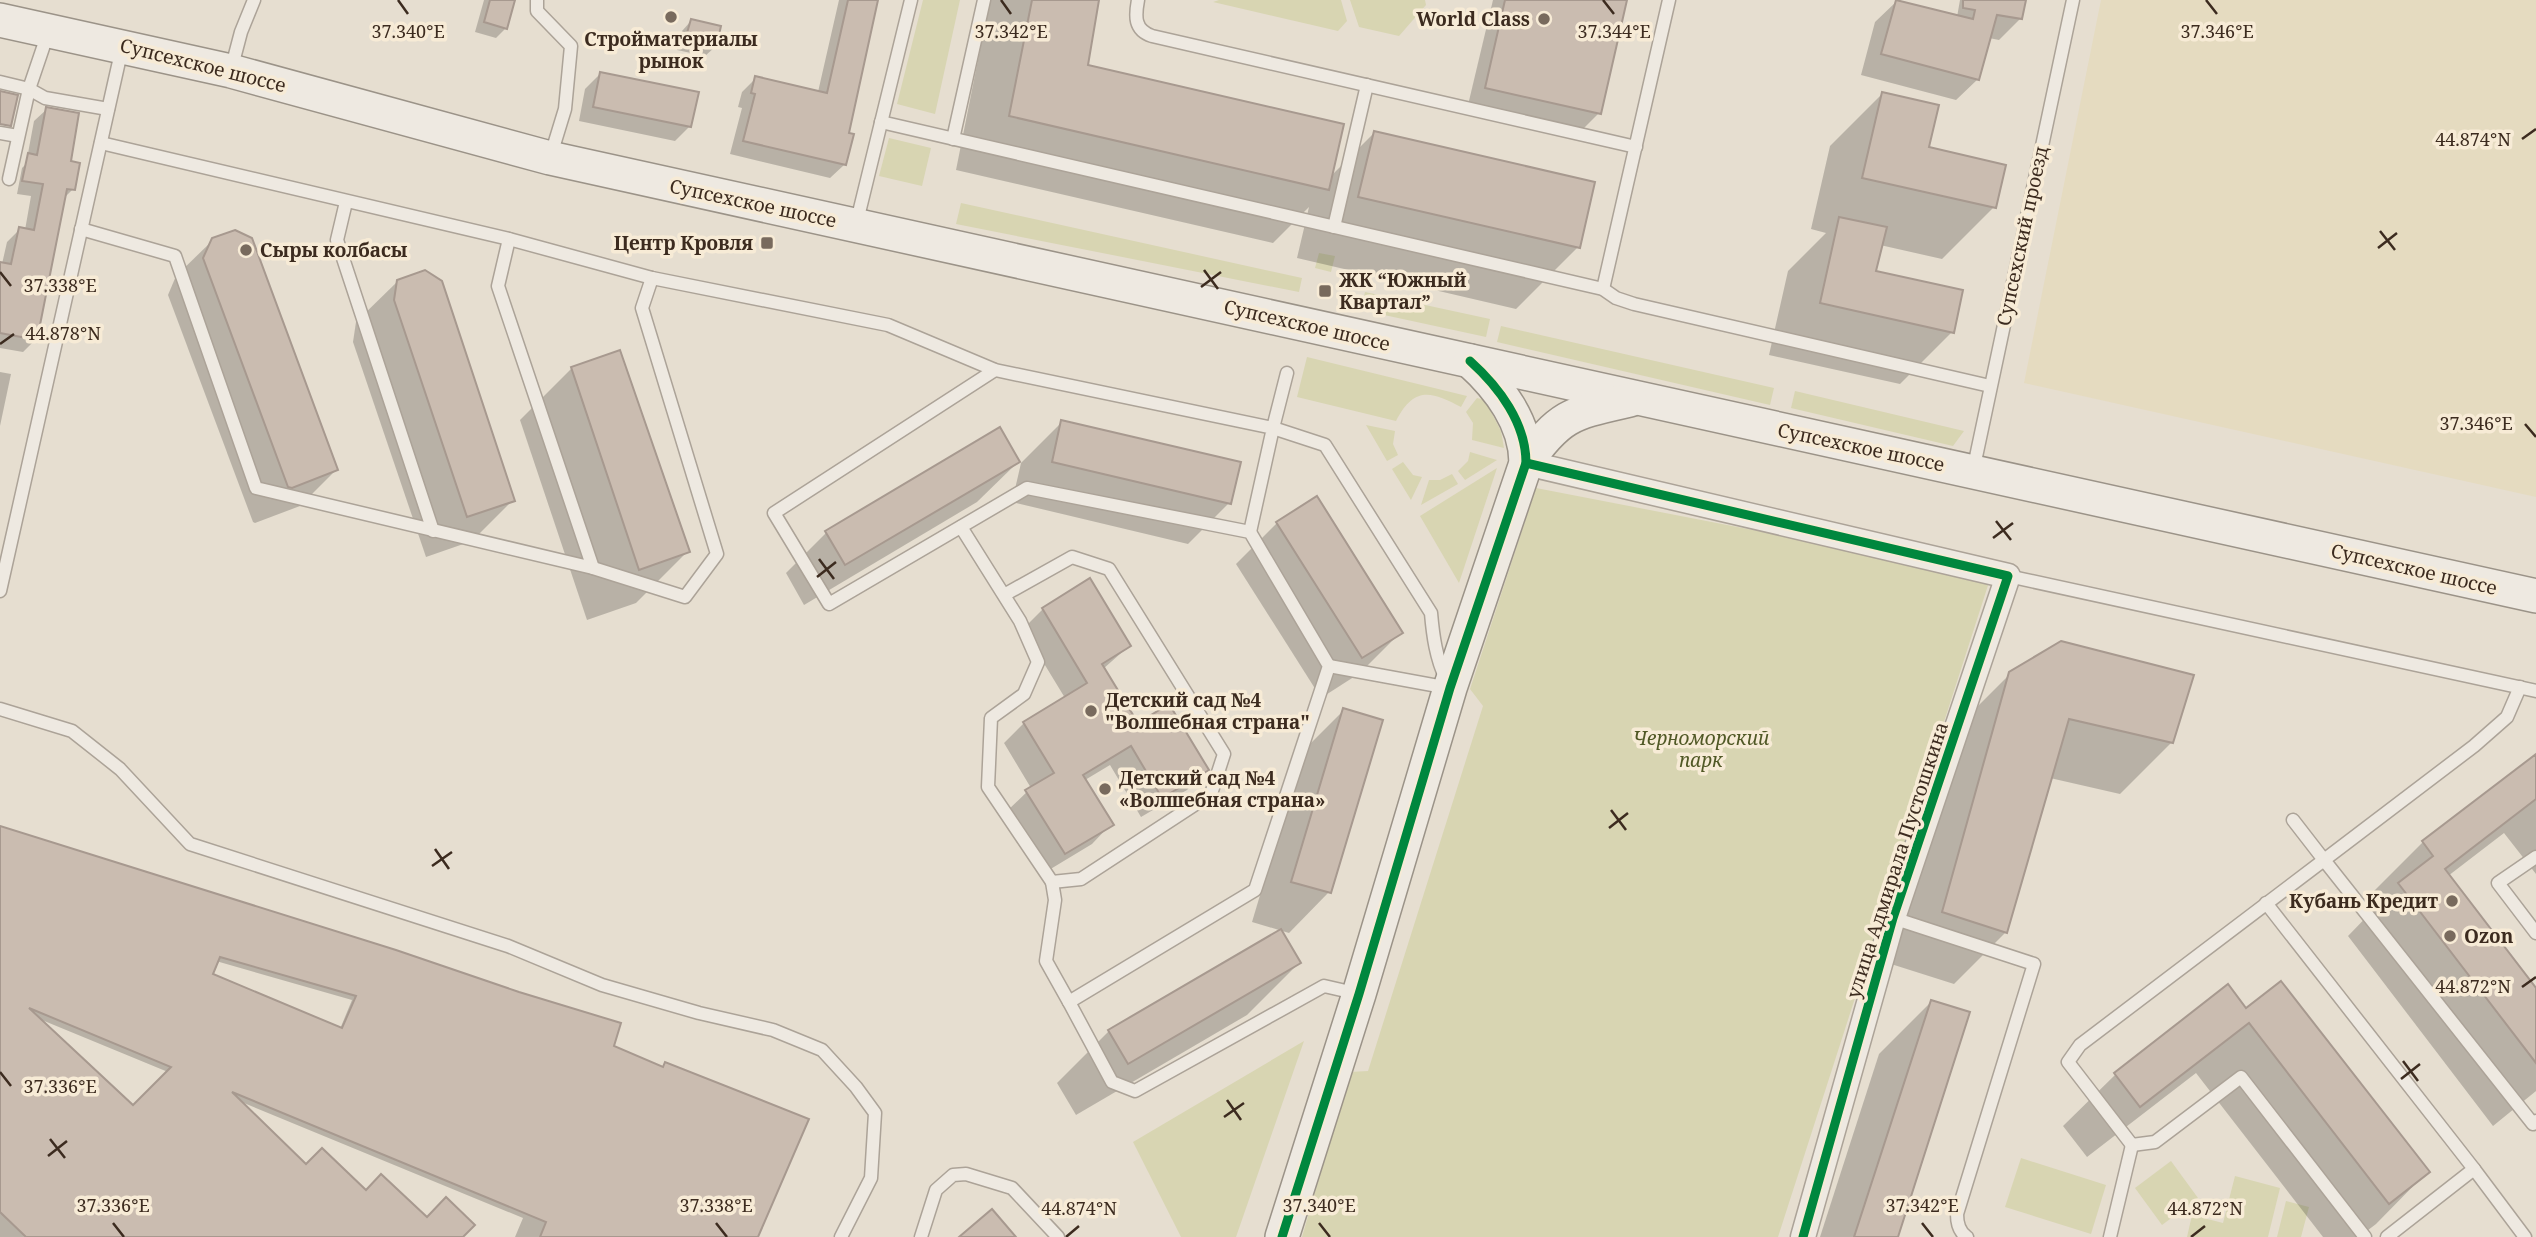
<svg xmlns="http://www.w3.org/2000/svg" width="2536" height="1237" viewBox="0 0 2536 1237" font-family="'Noto Serif',serif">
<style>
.farmland{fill:#e5dbc0}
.green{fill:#d8d5b2}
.shadow{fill:#0003;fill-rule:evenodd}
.building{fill:#cabcb0;stroke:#a7998f;stroke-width:2;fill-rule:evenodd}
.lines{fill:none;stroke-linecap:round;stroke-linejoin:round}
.lane-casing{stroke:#aca398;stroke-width:15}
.street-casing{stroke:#aca398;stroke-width:27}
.secondary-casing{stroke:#9b9388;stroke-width:36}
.lane{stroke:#eee9e1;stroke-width:12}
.street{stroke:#eee9e1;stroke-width:24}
.secondary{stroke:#eee9e1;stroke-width:33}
.cycleway-casing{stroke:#f7ebd6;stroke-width:13}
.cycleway{stroke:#00873e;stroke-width:9}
.ticks{fill:none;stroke:#3c2b1f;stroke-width:2.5}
.poi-dot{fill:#786a5d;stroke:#f7ebd6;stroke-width:2.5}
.labels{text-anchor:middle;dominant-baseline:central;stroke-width:7;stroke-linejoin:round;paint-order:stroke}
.poi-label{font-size:19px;font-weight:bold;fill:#3c2b1f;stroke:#f7ebd6;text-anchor:start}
.street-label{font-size:19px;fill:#3c2b1f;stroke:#f7ebd6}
.park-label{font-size:19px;font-style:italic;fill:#505825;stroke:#f7ebd6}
.ticks-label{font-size:18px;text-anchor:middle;fill:#3c2b1f;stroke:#f7ebd6;stroke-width:7;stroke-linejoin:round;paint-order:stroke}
</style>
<rect width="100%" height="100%" fill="#e6ded0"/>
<polygon class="farmland" points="2101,0 2536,0 2536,497 2024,383"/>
<g class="green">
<polygon points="923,0 960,0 935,114 897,104"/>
<polygon points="1219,0 1341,0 1347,21 1338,31 1213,2"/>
<polygon points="1350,0 1425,0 1426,5 1399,36 1359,27"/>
<polygon points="889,138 931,148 922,186 879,176"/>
<polygon points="961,203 1302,278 1299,292 956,224"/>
<polygon points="1319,253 1335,256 1331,272 1315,268"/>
<polygon points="1365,292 1490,319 1486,337 1361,310"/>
<polygon points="1501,326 1774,388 1770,405 1497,342"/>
<path d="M1307,357L1467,396L1461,407C1431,391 1414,386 1396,421L1297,397Z"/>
<polygon points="1795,391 1964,431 1953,446 1791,408"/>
<polygon points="1477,398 1485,400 1501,431 1504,448 1472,440 1473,423 1466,412"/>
<polygon points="1366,425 1395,431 1393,444 1398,455 1387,461"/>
<polygon points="1470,452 1497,460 1465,480 1458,471 1468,461"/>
<polygon points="1403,462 1413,475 1422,477 1411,500 1392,469"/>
<polygon points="1497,468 1459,583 1420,516"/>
<polygon points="1452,474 1458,484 1421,505 1429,480 1440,480"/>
<polygon points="1536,488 1991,576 1778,1237 1302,1237 1350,1072 1368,1071 1483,706 1470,689"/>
<polygon points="1304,1041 1236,1237 1181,1237 1133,1142"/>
<polygon points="2021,1158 2106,1185 2091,1234 2005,1207"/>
<polygon points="2171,1161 2198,1198 2162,1225 2135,1188"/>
<polygon points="2235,1176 2280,1188 2268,1237 2187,1237 2192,1215 2223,1223"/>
<polygon points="2286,1201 2309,1207 2301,1237 2277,1237"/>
</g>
<g class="shadow">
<polygon points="484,0 513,0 506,28 496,38 475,32"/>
<polygon points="839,0 877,0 847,134 851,135 844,165 830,178 730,154 742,108 738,107 742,92 756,78 818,92"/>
<polygon points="990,0 1097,0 1086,66 1330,177 1374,133 1578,247 1516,309 1297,258 1309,207 1273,243 956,170"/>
<polygon points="1493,0 1625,0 1599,113 1581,131 1468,105"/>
<polygon points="1960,0 2024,0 2020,19 1999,40 1989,38 1978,79 1956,100 1861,75 1875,22 1897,1 1957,17"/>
<polygon points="691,21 715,47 705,56 677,50 682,31"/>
<polygon points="600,74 690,126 675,141 579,121 585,89"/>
<polygon points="1882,94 1927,149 1994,207 1942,259 1880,245 1874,273 1952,332 1900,384 1769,355 1788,271 1826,233 1811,229 1830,146"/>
<polygon points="47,109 69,162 73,189 63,199 35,340 23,352 0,348 0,264 2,264 7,242 20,229 25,230 31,196 17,194 22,168 26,164 34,121"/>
<polygon points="213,240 336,470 300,506 255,523 253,522 168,295 176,276"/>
<polygon points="398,281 513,500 472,541 426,557 353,342 356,322"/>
<polygon points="572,368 688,551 636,603 587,620 520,420"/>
<polygon points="0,372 11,374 0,426"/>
<polygon points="1062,422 1229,503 1188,544 1012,502 1021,463"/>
<polygon points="1018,462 977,502 804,605 786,573 826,533"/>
<polygon points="1277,523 1401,632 1360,673 1321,698 1236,564"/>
<polygon points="1043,609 1129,646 1103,669 1138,725 1207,770 1187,790 1141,817 1110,765 1085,780 1111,824 1092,844 1044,873 1007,811 1031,788 1004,743 1024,723 1065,698 1023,629"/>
<polygon points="2011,673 2172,742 2120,794 2050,778 2006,932 1954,984 1891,964 1958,726"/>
<polygon points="1344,710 1329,892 1289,933 1252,922 1303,751"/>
<polygon points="2536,758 2536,874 2504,833 2448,876 2536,991 2536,1091 2493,1126 2348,936 2379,904 2371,894 2423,842"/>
<path d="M0,827L612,1047L661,1068L665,1064L757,1237H515L523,1218L239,1101L306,1166L461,1237H0ZM216,961L352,1000L340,1029L211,975ZM37,1018L168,1072L133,1107Z"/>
<polygon points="1299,963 1247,1015 1076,1115 1057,1083 1109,1031"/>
<polygon points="2228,987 2246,1010 2427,1172 2376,1224 2359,1237 2323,1237 2196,1073 2087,1157 2063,1126 2115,1075"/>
<polygon points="1931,1002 1896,1237 1820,1237 1879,1054"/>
</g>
<g class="building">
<polygon points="490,0 515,0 507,29 484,22"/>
<polygon points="848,0 878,0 849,133 854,134 846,165 743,141 755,94 751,93 755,76 827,93"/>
<polygon points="1032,0 1099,0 1088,65 1344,124 1329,190 1009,116"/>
<polygon points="1505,0 1627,0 1601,114 1485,88"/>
<polygon points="1896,0 1973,19 1975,10 1963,8 1963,0 2026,0 2022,19 1997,15 1979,80 1881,54"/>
<polygon points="691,19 721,26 716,48 685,40"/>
<polygon points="600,72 699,92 691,127 593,107"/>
<polygon points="0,91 18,95 11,126 0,124"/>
<polygon points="1882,92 1939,105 1929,147 2006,165 1996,208 1862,178"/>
<polygon points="46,107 79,113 71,161 80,163 75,190 67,189 37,340 0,333 0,262 11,264 19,227 34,230 43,184 22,181 28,153 37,155"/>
<polygon points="1374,131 1595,182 1580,248 1358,197"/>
<polygon points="1839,217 1887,227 1876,271 1963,290 1954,333 1820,303"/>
<polygon points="235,230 252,238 338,470 292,488 288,487 203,258 212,238"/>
<polygon points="425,270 442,281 515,501 467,517 394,300 397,280"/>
<polygon points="620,350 690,552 639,570 571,367"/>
<polygon points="1061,420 1241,462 1231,504 1052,462"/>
<polygon points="1000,427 1020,462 845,565 825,531"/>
<polygon points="1317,496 1403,633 1362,658 1276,522"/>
<polygon points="1090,578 1131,646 1102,664 1138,723 1169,704 1209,770 1162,798 1131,746 1083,775 1114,825 1065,854 1025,790 1054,773 1023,722 1087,683 1042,608"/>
<polygon points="2061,641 2194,675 2173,743 2069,719 2007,933 1942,912 2009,672"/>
<polygon points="1343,708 1383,720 1331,893 1291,882"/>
<polygon points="2536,754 2536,799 2445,869 2536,988 2536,1063 2398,883 2433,856 2422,841"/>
<path d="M0,826L396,950L519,992L621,1023L614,1046L663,1067L665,1062L809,1119L758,1237H540L546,1222L232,1092L306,1164L322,1148L366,1190L381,1174L427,1217L446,1197L475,1225L463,1237H26L0,1212ZM220,957L356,996L342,1028L213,974ZM29,1008L171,1067L133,1105Z"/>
<polygon points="1281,929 1301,963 1128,1064 1108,1030"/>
<polygon points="2281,981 2430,1172 2389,1204 2249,1023 2140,1107 2114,1073 2228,984 2246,1008"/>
<polygon points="1931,1000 1970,1012 1898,1237 1854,1237"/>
<polygon points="992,1209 1016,1237 959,1237"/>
</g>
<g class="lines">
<g class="lane-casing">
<g id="lane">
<polyline points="537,0 537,11 571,46 565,109 550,158"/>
<path d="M1138,0C1135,16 1134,30 1152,36L1636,147"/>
<polyline points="231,70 241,32 254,0"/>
<polyline points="0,82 29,89 45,98 108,109"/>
<polyline points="881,122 1603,289 1616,298 1634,304 1990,386"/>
<polyline points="0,133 18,136"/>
<polyline points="953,139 984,0"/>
<polyline points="101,143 509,239 652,278 888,325 995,370 1273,428 1250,532"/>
<polyline points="9,179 29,89 48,33"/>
<polyline points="346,202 337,240 433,531"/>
<polyline points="856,225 911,0"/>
<polyline points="1334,227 1367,85"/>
<polyline points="81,229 175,256 256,488 593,568 498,286 509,239"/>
<polyline points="1603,289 1669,0"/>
<polyline points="995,370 774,513 829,604 1027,488 1250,532 1329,666 1255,890 1069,1002 1112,1082 1135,1091 1324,986 1359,994"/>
<path d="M1287,373L1273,428L1325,445L1431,613C1433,636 1436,658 1446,679"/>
<polyline points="1973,471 2073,0"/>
<polyline points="961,527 1020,621 1038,662 1024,694 991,718 988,787 1052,882 1081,879 1211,794 1224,754 1109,569 1072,557 1004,595"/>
<polyline points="593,568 685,597 717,554 642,308 652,278"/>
<polyline points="2008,576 2536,691"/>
<polyline points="0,591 122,48"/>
<polyline points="1329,666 1449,688"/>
<polyline points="2520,687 2507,717 2474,746 2324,860 2533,1124 2536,1121"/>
<polyline points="0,709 72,731 120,769 190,844 508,946 602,985 699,1013 773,1030 822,1050 856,1087 875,1113 871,1178 841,1237"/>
<polyline points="2293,820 2324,860 2080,1045 2068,1062 2132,1145 2155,1142 2241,1077 2365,1237"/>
<polyline points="2536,857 2498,883 2536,933"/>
<polyline points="1052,882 1055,900 1046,961 1069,1002"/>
<polyline points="2266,903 2474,1169 2387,1237"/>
<path d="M1893,918L2034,964L1957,1214C1957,1224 1959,1232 1967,1237"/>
<polyline points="2474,1169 2525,1237"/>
<polyline points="921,1237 936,1190 953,1175 966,1174 1012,1188 1058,1237"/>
<polyline points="2110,1237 2132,1145"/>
</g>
</g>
<g class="street-casing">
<polyline id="street" points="1526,463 2008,576 1893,918 1803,1237"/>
</g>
<g class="secondary-casing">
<g id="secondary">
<polyline points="0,20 231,71 550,158 2536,596"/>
<path d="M1526,463C1560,414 1573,413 1630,400"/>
<path d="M1282,1237L1359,994L1450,688L1526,463C1526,423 1499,387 1470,361"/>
</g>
</g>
<use href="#lane" class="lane"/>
<use href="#street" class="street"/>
<use href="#secondary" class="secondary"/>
<g class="cycleway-casing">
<g id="cycleway">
<polyline points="1526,463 2008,576 1893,918 1803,1237"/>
<path d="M1282,1237L1359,994L1450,688L1526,463C1526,423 1499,387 1470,361"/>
</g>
</g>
<use href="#cycleway" class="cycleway"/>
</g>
<path class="ticks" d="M398,0L408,14M1001,0L1011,14M1603,0L1614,14M2206,0L2217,14M2522,139L2536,129M2380,231L2395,250M2378,248L2397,233M1204,270L1218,289M0,272L11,286M1201,287L1221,272M0,344L14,334M2525,424L2536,437M1996,521L2011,540M1993,538L2013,523M819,559L834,579M817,577L836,562M1611,810L1626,830M1609,828L1628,813M435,849L449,869M432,866L452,852M2522,987L2536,977M2403,1061L2418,1081M0,1072L11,1086M2401,1079L2420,1064M1227,1100L1241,1120M1224,1117L1244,1103M50,1139L65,1158M48,1156L67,1141M113,1223L124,1237M716,1223L727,1237M1319,1223L1330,1237M1922,1223L1933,1237M1066,1237L1079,1226M2191,1237L2205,1226"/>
<g class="poi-dot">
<circle cx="671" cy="17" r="7"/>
<circle cx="1544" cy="19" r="7"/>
<rect x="760" y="236" width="14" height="14" rx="3.5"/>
<circle cx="246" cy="250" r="7"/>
<rect x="1318" y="284" width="14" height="14" rx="3.5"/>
<circle cx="1091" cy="711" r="7"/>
<circle cx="1105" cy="789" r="7"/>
<circle cx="2452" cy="901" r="7"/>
<circle cx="2450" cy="936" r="7"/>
</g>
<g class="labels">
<g class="poi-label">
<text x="1530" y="19" text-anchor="end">World Class</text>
<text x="671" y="39" text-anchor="middle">Стройматериалы<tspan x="671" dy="22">рынок</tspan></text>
<text x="753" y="243" text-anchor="end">Центр Кровля</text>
<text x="260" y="250">Сыры колбасы</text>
<text x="1339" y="280">ЖК “Южный<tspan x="1339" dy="22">Квартал”</tspan></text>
<text x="1105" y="700">Детский сад №4<tspan x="1105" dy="22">"Волшебная страна"</tspan></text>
<text x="1119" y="778">Детский сад №4<tspan x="1119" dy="22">«Волшебная страна»</tspan></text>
<text x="2438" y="901" text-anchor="end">Кубань Кредит</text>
<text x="2464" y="936">Ozon</text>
</g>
<g class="street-label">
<text transform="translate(203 65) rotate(14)">Супсехское шоссе</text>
<text transform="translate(753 203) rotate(12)">Супсехское шоссе</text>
<text transform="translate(2022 236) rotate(-78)">Супсехский проезд</text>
<text transform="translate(1307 325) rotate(13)">Супсехское шоссе</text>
<text transform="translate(1861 447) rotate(12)">Супсехское шоссе</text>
<text transform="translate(2414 569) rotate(13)">Супсехское шоссе</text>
<text transform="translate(1897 860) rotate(-72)">улица Адмирала Пустошкина</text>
</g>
<g class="park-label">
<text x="1701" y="738">Черноморский<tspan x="1701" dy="22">парк</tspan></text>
</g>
</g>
<g class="ticks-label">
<text x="408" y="38">37.340°E</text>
<text x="1011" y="38">37.342°E</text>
<text x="1614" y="38">37.344°E</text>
<text x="2217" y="38">37.346°E</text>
<text x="2473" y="146">44.874°N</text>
<text x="60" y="292">37.338°E</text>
<text x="63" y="340">44.878°N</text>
<text x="2476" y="430">37.346°E</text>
<text x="2473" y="993">44.872°N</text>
<text x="60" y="1093">37.336°E</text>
<text x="113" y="1212">37.336°E</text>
<text x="716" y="1212">37.338°E</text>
<text x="1319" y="1212">37.340°E</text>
<text x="1922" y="1212">37.342°E</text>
<text x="1079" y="1215">44.874°N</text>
<text x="2205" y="1215">44.872°N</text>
</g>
</svg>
